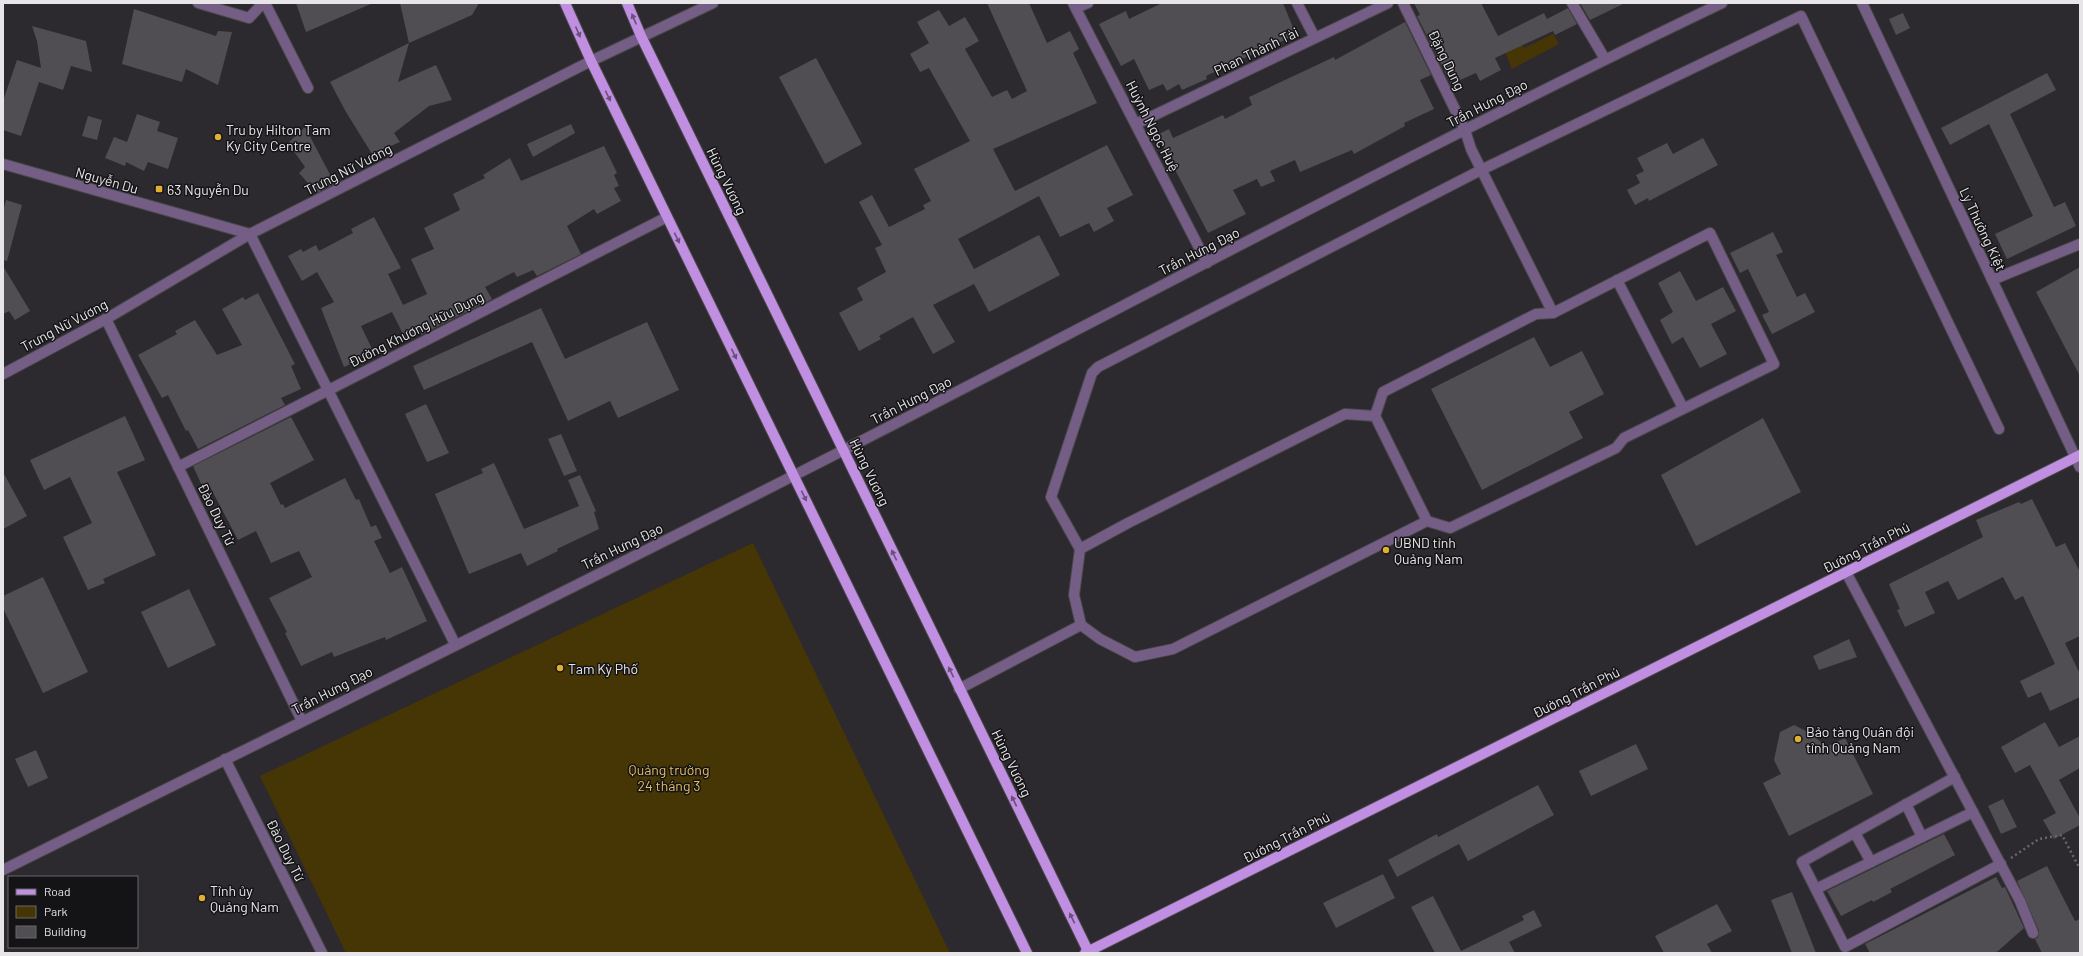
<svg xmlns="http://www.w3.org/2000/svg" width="2083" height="956" viewBox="0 0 2083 956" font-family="Barlow,sans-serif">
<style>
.green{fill:#473605}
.building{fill:#514e53}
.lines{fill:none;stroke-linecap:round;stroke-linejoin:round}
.minor-casing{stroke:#4a484c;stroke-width:12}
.major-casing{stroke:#4a484c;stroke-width:12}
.path{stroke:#686669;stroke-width:2.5;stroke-dasharray:2 3;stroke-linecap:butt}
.minor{stroke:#755e86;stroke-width:10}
.major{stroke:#c08fe1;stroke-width:10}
.oneway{fill:#6a517b}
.poi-dot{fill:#dfb034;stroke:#141315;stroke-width:1.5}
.labels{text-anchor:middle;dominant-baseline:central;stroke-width:3;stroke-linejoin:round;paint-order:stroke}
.street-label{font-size:14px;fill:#e7e5e8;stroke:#141315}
.poi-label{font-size:14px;fill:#e7e5e8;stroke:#141315;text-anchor:start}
.park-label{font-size:14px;fill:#e3be63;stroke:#141315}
</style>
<rect width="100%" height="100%" fill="#2c2a2e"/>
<g class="green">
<polygon points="1553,34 1559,44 1512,69 1504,49 1520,42 1524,48"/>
<polygon points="753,543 950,953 346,953 260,776"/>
</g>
<g class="building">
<polygon points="296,3 373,3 306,32"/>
<polygon points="400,3 479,3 472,15 409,43"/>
<polygon points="987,3 1029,3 1047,43 1070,31 1079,49 1073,53 1097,103 993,149 1015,191 1107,145 1133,195 1107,208 1114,221 1094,232 1089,223 1060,237 1039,196 958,239 974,269 1039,235 1060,275 989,312 974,284 933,305 955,342 933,354 913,317 879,336 881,339 859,351 839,313 863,300 857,288 886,272 875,248 882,245 859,202 872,195 889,227 925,209 923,205 931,201 914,169 970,141 929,68 920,72 910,54 929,43 917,22 939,10 949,26 965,17 979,41 965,49 992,97 1007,90 1012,99 1027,91"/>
<polygon points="1162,3 1283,3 1296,35 1233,63 1206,76 1207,79 1182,90 1179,84 1167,91 1163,84 1149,90 1134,59 1121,66 1099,24 1126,11 1129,19"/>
<polygon points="1414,3 1481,3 1498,36 1544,13 1547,19 1568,8 1577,24 1555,35 1553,31 1495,58 1501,70 1480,81 1476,73 1451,84 1417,16 1420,15"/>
<polygon points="1580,3 1625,3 1590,20"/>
<polygon points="134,9 216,36 218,31 232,32 218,85 186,69 182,82 122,64"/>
<polygon points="1903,13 1910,28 1896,35 1889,19"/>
<polygon points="1405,22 1431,75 1420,80 1434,109 1404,123 1405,126 1354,154 1352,150 1300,172 1295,160 1270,171 1275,181 1261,187 1257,179 1233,190 1246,214 1208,233 1157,135 1169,129 1173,138 1223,115 1225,119 1252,105 1249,97 1334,57 1335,60"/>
<polygon points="32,26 86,41 92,72 71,66 63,90 39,82 21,136 3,130 3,101 17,60 41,68 37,41"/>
<polygon points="409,43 398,82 436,65 452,100 429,106 394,133 400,142 372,154 346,112 330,82"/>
<polygon points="816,58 862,144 825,164 779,77"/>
<polygon points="2047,73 2056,90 2010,114 2054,207 2065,202 2076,226 2007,259 1995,234 2033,216 1989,124 1950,145 1941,128"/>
<polygon points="137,114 160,122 157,131 178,138 168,169 148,162 144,171 126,162 125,166 105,158 114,137 127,142"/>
<polygon points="88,116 102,120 97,140 82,136"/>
<polygon points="571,124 575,133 533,157 527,144"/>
<polygon points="305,127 335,184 317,193 299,173 305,167 288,143"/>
<polygon points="1703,138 1718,165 1649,201 1648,198 1635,205 1627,190 1640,183 1636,175 1644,171 1637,158 1667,143 1673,154"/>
<polygon points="604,146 617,173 614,175 619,186 614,188 621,201 597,214 594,209 567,226 581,254 537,276 533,270 517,277 514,272 485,287 492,299 421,335 419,331 405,338 392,312 361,326 374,353 344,367 321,308 334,302 317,272 302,281 288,256 301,249 303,252 316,245 319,251 353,233 351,229 374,217 401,268 388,274 403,305 427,294 411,259 434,249 424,228 460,210 453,194 485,178 483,175 510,158 521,181"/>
<polygon points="6,200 22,205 7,261 3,260 3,211"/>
<polygon points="1773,232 1783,252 1776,255 1797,297 1805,293 1815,312 1772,334 1762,315 1769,312 1748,269 1740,273 1730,253"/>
<polygon points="3,266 30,311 15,320 9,311 3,314"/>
<polygon points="2080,267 2080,376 2036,292"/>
<polygon points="1680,271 1696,301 1723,287 1736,311 1711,324 1727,354 1700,368 1683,337 1672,344 1660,320 1673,312 1658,283"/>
<polygon points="258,293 295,364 291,366 301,389 281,398 285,405 198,449 188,430 186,431 168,395 162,398 138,355 177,334 175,331 195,320 217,355 242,345 222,309 243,297 245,300"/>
<polygon points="541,308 565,359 647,322 679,390 618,418 610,401 568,421 532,342 424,390 413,366"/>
<polygon points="1534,337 1550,367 1582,351 1604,394 1569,412 1583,438 1482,490 1431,389"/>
<polygon points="426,404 449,453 427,462 405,414"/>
<polygon points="125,416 145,460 117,472 156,555 103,579 105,583 88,590 63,537 92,523 70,477 44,490 30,460"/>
<polygon points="291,417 314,460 270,483 281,505 283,504 285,508 345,478 356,500 359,499 371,527 376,525 382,538 374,541 390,573 402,567 427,621 386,640 385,637 334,657 332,652 301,666 285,633 287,632 269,598 312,577 299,551 271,563 256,531 238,540 209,485 203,488 193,466"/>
<polygon points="1763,418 1801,492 1696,546 1661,475"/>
<polygon points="561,434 577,471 564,476 548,439"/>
<polygon points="494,463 524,529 579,506 568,480 580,475 596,511 594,512 599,529 557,549 558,551 527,566 521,553 469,574 435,494 483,473 481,469"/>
<polygon points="3,472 27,516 3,529"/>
<polygon points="2032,499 2056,547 2065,543 2080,572 2080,636 2065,643 2080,674 2080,697 2050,711 2041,692 2028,698 2020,681 2055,664 2023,596 2015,600 2003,577 1958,600 1948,581 1925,592 1935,613 1905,627 1897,610 1900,609 1889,584 1983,537 1976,520 2019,502 2021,504"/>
<polygon points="43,577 88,672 43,693 3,608 3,596"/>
<polygon points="189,589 216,645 168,668 141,612"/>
<polygon points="1849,639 1857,657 1819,670 1813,656"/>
<polygon points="2045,722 2059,747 2080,736 2080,768 2059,780 2080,818 2080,825 2054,839 2043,820 2056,813 2030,765 2015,773 2001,747"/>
<polygon points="1794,725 1812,734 1826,747 1845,738 1873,794 1789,836 1763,783 1781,774 1774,760 1780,732"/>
<polygon points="1636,744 1648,769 1591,796 1579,771"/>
<polygon points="36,750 48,778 28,787 15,759"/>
<polygon points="1538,785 1554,815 1468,861 1459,844 1397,877 1388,860 1437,834 1438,837"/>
<polygon points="2003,799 2017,827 2001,834 1988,806"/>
<polygon points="1944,834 1955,855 1890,889 1892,892 1873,902 1872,900 1841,916 1827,891"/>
<polygon points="2047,866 2075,921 2080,919 2080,953 2042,953 2035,939 2038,937 2039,931 2017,881"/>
<polygon points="1383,874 1395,898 1336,928 1323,903"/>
<polygon points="1996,877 2002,888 2005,887 2024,928 1998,951 1994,953 1870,953 1865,944"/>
<polygon points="1792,892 1816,953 1792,953 1771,900"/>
<polygon points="1433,896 1461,951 1524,920 1522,916 1534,910 1542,926 1509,942 1515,953 1435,953 1411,907"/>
<polygon points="1717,904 1732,931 1707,944 1712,953 1664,953 1655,936"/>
</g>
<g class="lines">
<g class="minor-casing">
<g id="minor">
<polyline points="198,3 249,18 263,3"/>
<polyline points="265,3 308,88"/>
<polyline points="1073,3 1207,263"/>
<polyline points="1297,3 1315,38"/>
<polyline points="1403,3 1465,130 1471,149 1553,313"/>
<polyline points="1572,3 1605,59"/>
<polyline points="1862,3 2080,467"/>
<polyline points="1076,8 1088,3"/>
<polyline points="1136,124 1388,3"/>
<polyline points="3,164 250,234"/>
<polyline points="250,234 455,644"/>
<polyline points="1617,280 1683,408"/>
<polyline points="1992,280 2080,244"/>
<polyline points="106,319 302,721"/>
<polyline points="3,374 106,319 250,234 591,61 713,3"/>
<polyline points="178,467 667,217"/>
<polyline points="1080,549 1051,497 1092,373 1098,367 1481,170 1801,16 1999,429"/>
<polyline points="1846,572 2020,901 2033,933"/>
<polyline points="1081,625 1074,595 1080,549 1128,523 1345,414 1375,416 1427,521"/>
<polyline points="959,689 1081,625 1100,639 1135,657 1173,649 1427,521 1450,528 1616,448 1624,438 1774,364 1710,233 1553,313 1536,314 1383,392 1375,416"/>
<polyline points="225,759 322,953"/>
<polyline points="1955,777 1802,862 1845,947 2001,864"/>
<polyline points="1906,804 1922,837"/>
<polyline points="1855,833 1871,862"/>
<path d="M3,870C280,732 559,596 834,455C1130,304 1423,146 1722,3"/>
<polyline points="1816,889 1973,812"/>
</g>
</g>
<g class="major-casing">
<g id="major">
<polyline points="565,3 591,61 1027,953"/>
<polyline points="627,3 641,36 1089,953"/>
<polyline points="1085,953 2080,455"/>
</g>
</g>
<polyline class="path" points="2011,858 2039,839 2062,835 2080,869"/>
<use href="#minor" class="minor"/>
<use href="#major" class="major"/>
</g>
<defs><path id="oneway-solid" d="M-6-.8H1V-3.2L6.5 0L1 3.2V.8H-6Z"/></defs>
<g class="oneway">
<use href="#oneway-solid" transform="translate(634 19) rotate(-113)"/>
<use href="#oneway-solid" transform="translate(578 32) rotate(66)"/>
<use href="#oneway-solid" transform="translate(608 96) rotate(64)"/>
<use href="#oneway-solid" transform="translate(677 238) rotate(64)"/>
<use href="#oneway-solid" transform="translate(734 354) rotate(64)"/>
<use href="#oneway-solid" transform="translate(804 496) rotate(64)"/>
<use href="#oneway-solid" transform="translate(894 555) rotate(-116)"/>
<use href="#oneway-solid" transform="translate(951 672) rotate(-116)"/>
<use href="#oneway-solid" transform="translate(1014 801) rotate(-116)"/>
<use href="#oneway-solid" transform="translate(1072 918) rotate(-116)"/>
</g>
<g class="poi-dot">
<circle cx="218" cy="137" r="4"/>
<rect x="155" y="185" width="8" height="8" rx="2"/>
<circle cx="1386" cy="550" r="4"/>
<circle cx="560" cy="668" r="4"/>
<circle cx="1798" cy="739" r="4"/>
<circle cx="202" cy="898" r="4"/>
</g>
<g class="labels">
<g class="street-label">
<text transform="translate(1256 51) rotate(-26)">Phan Thành Tài</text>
<text transform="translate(1447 60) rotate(64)">Đặng Dung</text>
<text transform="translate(1487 103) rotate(-27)">Trần Hưng Đạo</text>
<text transform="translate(1153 126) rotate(63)">Huỳnh Ngọc Huệ</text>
<text transform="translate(348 169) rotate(-27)">Trưng Nữ Vương</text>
<text transform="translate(107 180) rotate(16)">Nguyễn Du</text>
<text transform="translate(727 181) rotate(64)">Hùng Vương</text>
<text transform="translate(1983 229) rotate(65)">Lý Thường Kiệt</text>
<text transform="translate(1199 251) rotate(-27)">Trần Hưng Đạo</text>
<text transform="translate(64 325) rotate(-28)">Trưng Nữ Vương</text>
<text transform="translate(416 329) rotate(-27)">Đường Khương Hữu Dụng</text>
<text transform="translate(911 400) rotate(-27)">Trần Hưng Đạo</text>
<text transform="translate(870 472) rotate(64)">Hùng Vương</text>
<text transform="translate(217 514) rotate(64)">Đào Duy Từ</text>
<text transform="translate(622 546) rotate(-26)">Trần Hưng Đạo</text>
<text transform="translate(1866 547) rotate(-27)">Đường Trần Phú</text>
<text transform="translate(332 690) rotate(-27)">Trần Hưng Đạo</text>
<text transform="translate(1576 692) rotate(-27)">Đường Trần Phú</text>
<text transform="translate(1012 763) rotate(64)">Hùng Vương</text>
<text transform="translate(1286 837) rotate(-27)">Đường Trần Phú</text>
<text transform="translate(286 850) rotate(63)">Đào Duy Từ</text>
</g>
<g class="poi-label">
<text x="226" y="129">Tru by Hilton Tam<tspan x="226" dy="16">Ky City Centre</tspan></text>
<text x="167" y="189">63 Nguyễn Du</text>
<text x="1394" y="542">UBND tỉnh<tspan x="1394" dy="16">Quảng Nam</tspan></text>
<text x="568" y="668">Tam Kỳ Phố</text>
<text x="1806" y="731">Bảo tàng Quân đội<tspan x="1806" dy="16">tỉnh Quảng Nam</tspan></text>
<text x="210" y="890">Tỉnh ủy<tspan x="210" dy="16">Quảng Nam</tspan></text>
</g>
<g class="park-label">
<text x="669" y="769">Quảng trường<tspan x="669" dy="16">24 tháng 3</tspan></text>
</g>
</g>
<rect width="2083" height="956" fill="none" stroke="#e7e5e8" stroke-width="8"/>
<rect x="8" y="876" width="130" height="72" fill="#141315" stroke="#686769"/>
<rect x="16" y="889" width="20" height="6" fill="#c08fe1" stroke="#686769"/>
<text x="44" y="896" font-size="12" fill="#e7e5e8">Road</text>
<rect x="16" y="906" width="20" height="12" fill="#473605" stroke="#686769"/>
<text x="44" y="916" font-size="12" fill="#e7e5e8">Park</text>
<rect x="16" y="926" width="20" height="12" fill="#514e53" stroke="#686769"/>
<text x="44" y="936" font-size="12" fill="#e7e5e8">Building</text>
</svg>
